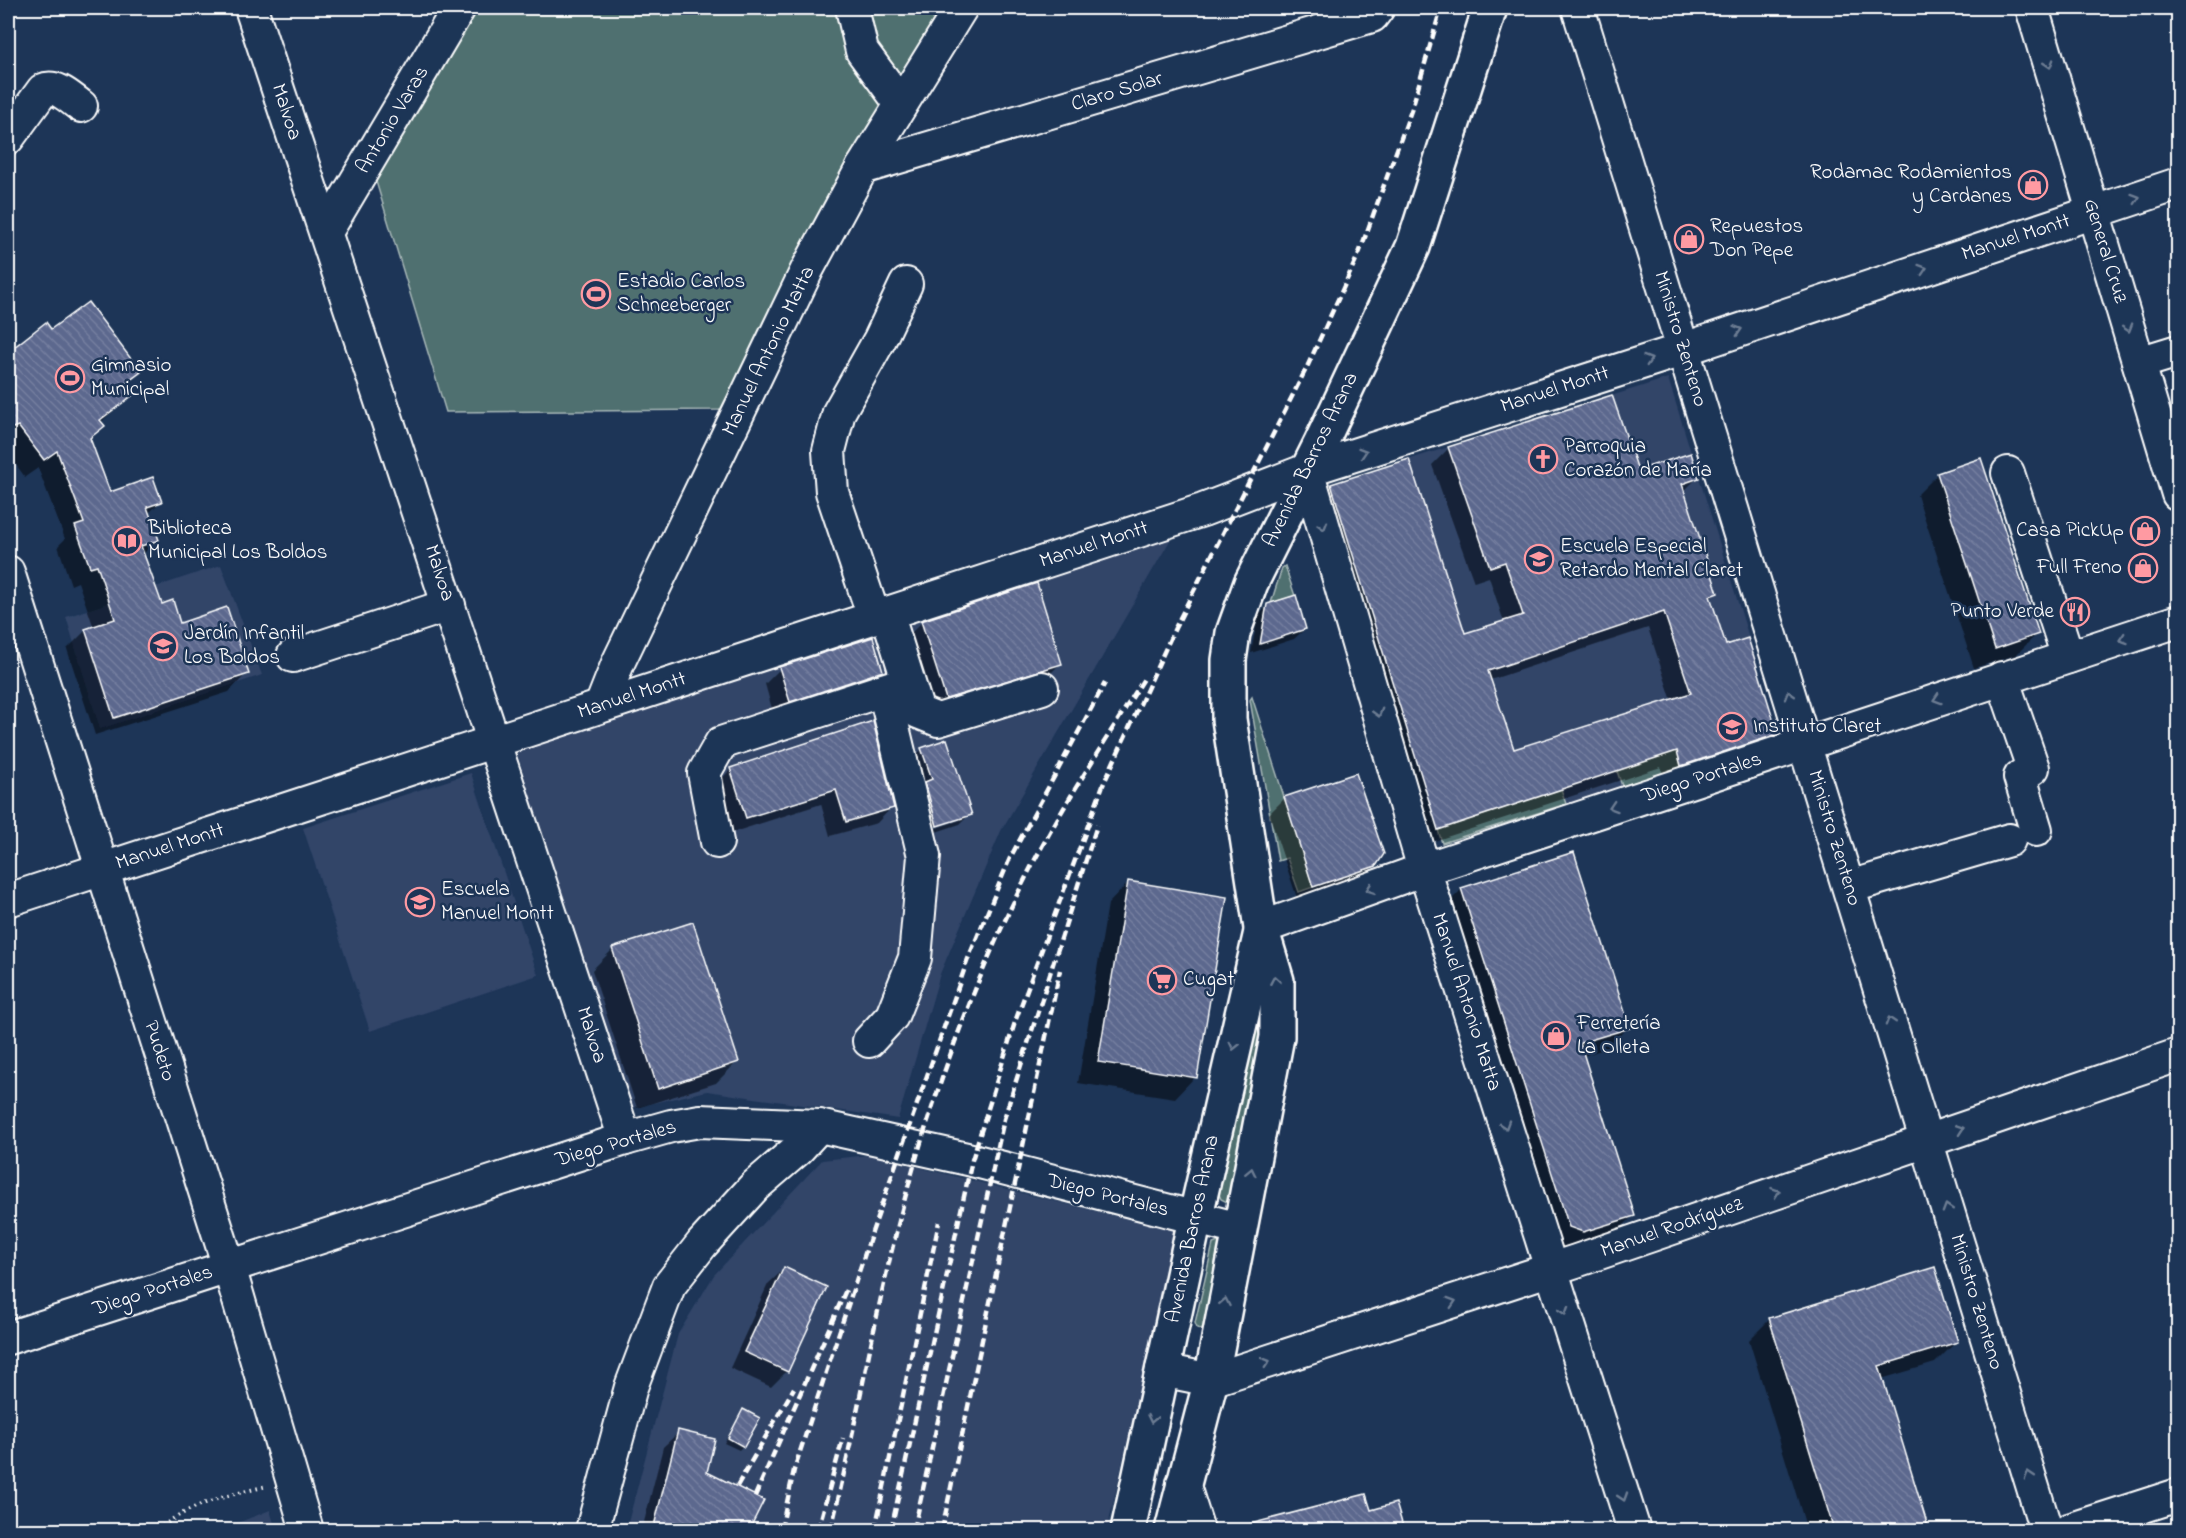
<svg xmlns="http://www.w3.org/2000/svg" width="2186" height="1538" viewBox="0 0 2186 1538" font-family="'Indie Flower',sans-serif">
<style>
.built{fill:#304468}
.green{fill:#4f6f6f;stroke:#a7b7b7;stroke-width:1.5}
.shadow{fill:#0007;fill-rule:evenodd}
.building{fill:url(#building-back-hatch);stroke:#fff;stroke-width:1.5;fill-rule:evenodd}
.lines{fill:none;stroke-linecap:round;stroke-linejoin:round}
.minor-casing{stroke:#fff;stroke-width:36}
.major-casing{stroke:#fff;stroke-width:38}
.path{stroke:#fff;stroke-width:4;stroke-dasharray:1.5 4.5;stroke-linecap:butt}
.minor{stroke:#1d3557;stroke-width:32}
.major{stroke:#1d3557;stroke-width:33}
.rail{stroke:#fff;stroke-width:4.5;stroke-dasharray:9 4.5;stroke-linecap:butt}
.oneway{stroke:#6c7c92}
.labels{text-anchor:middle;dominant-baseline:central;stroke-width:5;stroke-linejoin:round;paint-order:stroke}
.street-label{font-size:21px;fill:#fff;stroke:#1d3557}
.poi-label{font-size:21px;fill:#fff;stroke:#1d3557;text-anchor:start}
</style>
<defs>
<pattern id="building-back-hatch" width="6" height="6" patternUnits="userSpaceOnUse" patternTransform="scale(1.5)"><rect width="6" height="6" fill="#5b678e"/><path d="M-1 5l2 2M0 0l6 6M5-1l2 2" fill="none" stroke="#747e9f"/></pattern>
</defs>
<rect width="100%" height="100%" fill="#1d3557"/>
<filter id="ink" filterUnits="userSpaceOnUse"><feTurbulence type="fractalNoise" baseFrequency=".0167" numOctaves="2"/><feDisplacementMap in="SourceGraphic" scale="12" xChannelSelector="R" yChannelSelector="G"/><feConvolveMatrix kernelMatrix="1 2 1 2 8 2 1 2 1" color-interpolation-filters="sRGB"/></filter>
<g filter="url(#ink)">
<g class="built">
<polygon points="1668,378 1780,737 1442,843 1331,484"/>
<polygon points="1175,532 1001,831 940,974 898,1119 707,1091 627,1109 515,746"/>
<polygon points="221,565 262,675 100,729 66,617"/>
<polygon points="471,773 538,975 370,1031 303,828"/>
<polygon points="869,1155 1176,1231 1107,1530 626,1530 678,1334 714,1275 822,1160"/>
<polygon points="270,1510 276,1530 220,1530"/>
</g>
<g class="green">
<polygon points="476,8 948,8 847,173 720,410 446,412 375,178"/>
<polygon points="1285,566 1295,596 1271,603 1282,568"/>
<polygon points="1252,697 1313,887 1299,892 1287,858 1278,861 1250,700"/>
<polygon points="1677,751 1682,768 1622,786 1617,771"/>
<polygon points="1561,789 1566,804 1442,843 1438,830"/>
<polygon points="1273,981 1237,1197 1227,1202 1221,1199 1217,1190 1260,983"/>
<polygon points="1218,1242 1223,1245 1208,1325 1201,1329 1197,1328 1195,1323 1213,1244"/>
</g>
<g class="shadow">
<polygon points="45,324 51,331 139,372 125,386 131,395 100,423 103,426 89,440 109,493 160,502 148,514 157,540 143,554 161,606 179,625 247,673 229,692 95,735 67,649 86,630 94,628 78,582 71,585 58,546 65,539 38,468 25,477 8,454 8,355"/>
<path d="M1449,448L1697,478L1683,492L1716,593L1710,599L1725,647L1777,733L1760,750L1665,781L1661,767L1422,845L1315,501L1331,485L1464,635L1504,622L1489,577L1474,582L1432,465ZM1648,628L1672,701L1513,750L1490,680Z"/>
<polygon points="1938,474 2037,634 2016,655 1974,668 1917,495"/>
<polygon points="1268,605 1305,629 1294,639 1251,653 1258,616"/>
<polygon points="922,622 1061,663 1040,684 925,719 901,643"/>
<polygon points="780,669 881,671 866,686 774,716 765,684"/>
<polygon points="872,723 892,807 877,823 830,836 821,804 731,833 716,785 731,769"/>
<path d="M922,749L970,814L960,824L927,835L912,759ZM960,817V820L930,830L929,827Z"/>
<polygon points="1355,775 1375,865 1359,881 1298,901 1269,814 1284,799"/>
<polygon points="1573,854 1628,1027 1607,1048 1583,1056 1634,1215 1613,1236 1561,1252 1441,910 1461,890"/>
<polygon points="1128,883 1195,1077 1175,1098 1078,1083 1108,904"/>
<polygon points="613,949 737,1062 716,1083 637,1108 592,970"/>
<polygon points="784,1269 787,1371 771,1387 730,1368 768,1284"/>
<polygon points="1770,1319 1956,1342 1935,1363 1881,1379 1927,1530 1807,1530 1749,1340"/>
<polygon points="744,1411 743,1446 739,1450 724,1443"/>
<polygon points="679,1432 705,1472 762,1501 747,1530 642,1530 663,1447"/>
<polygon points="1365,1495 1370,1512 1395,1505 1403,1530 1230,1530"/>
</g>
<g class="building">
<polygon points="88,302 141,372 125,384 133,395 100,420 105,426 90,438 110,492 153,477 162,502 147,507 159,540 141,546 162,604 173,600 180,623 227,607 249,674 114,718 85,629 115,619 97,565 90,567 75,526 84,523 57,451 44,460 18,426 8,430 8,368 15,361 8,352 46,322 51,329"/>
<path d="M1612,395L1638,470L1691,453L1699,478L1682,484L1718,593L1710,596L1726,645L1748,638L1778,734L1681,766L1677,751L1438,830L1331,484L1409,459L1465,633L1523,615L1505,562L1490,567L1448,447ZM1664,612L1691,693L1514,749L1488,671Z"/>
<polygon points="1981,458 2039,634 1995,649 1937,473"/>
<polygon points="1037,583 1062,664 946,699 921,621"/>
<polygon points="1296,595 1306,629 1260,644 1267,604"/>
<polygon points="873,637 883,671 790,702 779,667"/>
<polygon points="873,721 894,808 846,822 836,790 746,818 730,768"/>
<polygon points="947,739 972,815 937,826 925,782 932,779 921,748"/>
<polygon points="1356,773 1384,854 1376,866 1313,887 1284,797"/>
<polygon points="1574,852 1630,1028 1580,1043 1635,1216 1583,1232 1569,1227 1461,888"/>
<polygon points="1128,881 1227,897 1197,1078 1098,1062"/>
<polygon points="693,922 739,1062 658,1089 612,948"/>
<polygon points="784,1267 827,1287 788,1372 744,1352"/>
<polygon points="1935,1267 1958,1342 1879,1366 1929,1530 1834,1530 1769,1318"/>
<polygon points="743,1409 760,1418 744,1447 728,1438"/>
<polygon points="678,1430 715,1439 707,1472 764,1500 749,1530 653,1530"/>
<polygon points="1366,1494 1371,1510 1396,1503 1404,1530 1251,1530 1250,1524"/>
</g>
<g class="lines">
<g class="minor-casing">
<g id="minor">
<polyline points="251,8 625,1139"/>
<polyline points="852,8 862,51 901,104"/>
<polyline points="1578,8 2046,1530"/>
<polyline points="2032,8 2178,494"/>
<path d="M8,138L43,90C56,84 70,98 81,106"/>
<polyline points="862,168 1372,16 1378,8"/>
<polyline points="326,232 459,8"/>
<polyline points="2139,363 2178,351"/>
<polyline points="1307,470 1421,859 1634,1530"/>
<polyline points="2008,473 2068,657"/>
<polyline points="8,572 229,1267 307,1530"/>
<polyline points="887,613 918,712 938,720 1042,688"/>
<polyline points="874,617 832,492 829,451 839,412 880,339 906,284"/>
<polyline points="293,656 449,605"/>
<polyline points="2002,678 2033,768 2020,777 2036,830"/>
<polyline points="601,706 618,663 807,270 862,168 961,8"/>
<polyline points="717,842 704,773 721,743 908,682"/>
<polyline points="1849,887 2009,840"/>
<polyline points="8,900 1203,510 1307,470 1666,355 2178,184"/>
<polyline points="1261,928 1425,869 2178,621"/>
<polyline points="869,1041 892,1016 915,958 924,856 884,690"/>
<polyline points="8,1338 625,1139 671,1126 700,1121 819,1126 972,1160 1239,1229"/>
<polyline points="1162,1370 1211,1380 1576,1261 2178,1055"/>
<polyline points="1183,1483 1198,1530"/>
<polyline points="592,1530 631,1387 669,1286 702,1244 755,1186 798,1149 819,1126"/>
<polyline points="2069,1530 2178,1495"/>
</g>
</g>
<g class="major-casing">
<g id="major">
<polyline points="1128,1530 1195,1219 1261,932"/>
<polyline points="1172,1530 1211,1380 1277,1037 1277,981 1261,928 1229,719 1229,660 1233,633 1251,583 1320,445 1413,247 1490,8"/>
</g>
</g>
<path class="path" d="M158,1530C190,1503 227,1496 267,1486"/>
<use href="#minor" class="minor"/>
<use href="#major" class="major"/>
<g class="rail">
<polyline points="737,1486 794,1388"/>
<polyline points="755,1496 846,1290"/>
<polyline points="781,1530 794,1470 870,1238 968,959 1010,858 1105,683"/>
<polyline points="818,1530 843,1438"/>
<path d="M831,1530C861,1404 881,1274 919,1149C947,1058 982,964 1025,879C1060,809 1104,743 1145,677"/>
<polyline points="875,1530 939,1222"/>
<polyline points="891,1530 972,1160 1016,1019 1103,785 1175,628 1308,365 1360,251 1412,108 1441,8"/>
<polyline points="914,1530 1004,1119 1097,825"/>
<polyline points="942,1530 1060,970"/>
</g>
</g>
<defs><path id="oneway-chevron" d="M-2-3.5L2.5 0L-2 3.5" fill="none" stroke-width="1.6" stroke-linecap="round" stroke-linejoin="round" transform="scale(1.5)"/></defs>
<g class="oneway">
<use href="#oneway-chevron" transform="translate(2049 64) rotate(73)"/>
<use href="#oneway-chevron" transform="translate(2136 198) rotate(-18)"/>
<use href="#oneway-chevron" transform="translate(1923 269) rotate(-18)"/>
<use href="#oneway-chevron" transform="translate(2128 328) rotate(73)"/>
<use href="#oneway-chevron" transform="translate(1738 330) rotate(-18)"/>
<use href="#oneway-chevron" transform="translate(1648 360) rotate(-18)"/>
<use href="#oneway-chevron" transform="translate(1363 452) rotate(-18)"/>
<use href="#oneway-chevron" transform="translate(1323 526) rotate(74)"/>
<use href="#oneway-chevron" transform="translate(2123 639) rotate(162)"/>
<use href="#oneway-chevron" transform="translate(1789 695) rotate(-107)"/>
<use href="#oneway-chevron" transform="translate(1937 699) rotate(162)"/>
<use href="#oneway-chevron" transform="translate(1378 713) rotate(74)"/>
<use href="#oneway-chevron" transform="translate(1613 807) rotate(162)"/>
<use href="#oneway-chevron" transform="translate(1370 889) rotate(160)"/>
<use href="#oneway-chevron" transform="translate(1275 980) rotate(-100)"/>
<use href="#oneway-chevron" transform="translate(1890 1021) rotate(-107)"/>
<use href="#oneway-chevron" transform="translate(1234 1046) rotate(103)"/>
<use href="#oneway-chevron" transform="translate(1505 1125) rotate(72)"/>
<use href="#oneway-chevron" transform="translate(1960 1129) rotate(-19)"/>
<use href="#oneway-chevron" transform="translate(1251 1172) rotate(-78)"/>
<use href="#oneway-chevron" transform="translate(1776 1192) rotate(-19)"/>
<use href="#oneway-chevron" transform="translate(1947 1208) rotate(-107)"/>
<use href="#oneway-chevron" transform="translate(1225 1302) rotate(-79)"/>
<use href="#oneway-chevron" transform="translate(1452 1302) rotate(-18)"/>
<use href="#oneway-chevron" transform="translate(1564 1311) rotate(72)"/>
<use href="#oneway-chevron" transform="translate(1266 1362) rotate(-18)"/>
<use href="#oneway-chevron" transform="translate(1152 1419) rotate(102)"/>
<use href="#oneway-chevron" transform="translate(2029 1475) rotate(-107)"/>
<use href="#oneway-chevron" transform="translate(1623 1497) rotate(72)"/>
</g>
</g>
<defs>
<g id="shop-ring" transform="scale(1.5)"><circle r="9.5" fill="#1d3557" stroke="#ff9aa2" stroke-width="1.5"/><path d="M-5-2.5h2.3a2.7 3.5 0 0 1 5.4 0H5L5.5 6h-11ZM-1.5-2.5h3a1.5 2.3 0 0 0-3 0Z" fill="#ff9aa2"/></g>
<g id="stadium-ring" transform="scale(1.5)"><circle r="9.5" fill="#1d3557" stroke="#ff9aa2" stroke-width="1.5"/><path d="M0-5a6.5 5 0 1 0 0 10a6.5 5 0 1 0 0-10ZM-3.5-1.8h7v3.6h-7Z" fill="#ff9aa2"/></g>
<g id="church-ring" transform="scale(1.5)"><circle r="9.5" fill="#1d3557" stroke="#ff9aa2" stroke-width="1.5"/><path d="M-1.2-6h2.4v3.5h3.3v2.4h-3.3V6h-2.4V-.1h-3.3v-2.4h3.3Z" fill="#ff9aa2"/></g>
<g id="library-ring" transform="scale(1.5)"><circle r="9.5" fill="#1d3557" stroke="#ff9aa2" stroke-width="1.5"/><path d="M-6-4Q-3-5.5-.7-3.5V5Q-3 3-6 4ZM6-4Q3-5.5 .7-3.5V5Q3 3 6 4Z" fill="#ff9aa2"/></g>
<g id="school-ring" transform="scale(1.5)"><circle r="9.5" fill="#1d3557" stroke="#ff9aa2" stroke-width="1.5"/><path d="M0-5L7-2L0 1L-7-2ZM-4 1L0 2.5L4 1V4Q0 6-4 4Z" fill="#ff9aa2"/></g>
<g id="restaurant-ring" transform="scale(1.5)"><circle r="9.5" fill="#1d3557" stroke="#ff9aa2" stroke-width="1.5"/><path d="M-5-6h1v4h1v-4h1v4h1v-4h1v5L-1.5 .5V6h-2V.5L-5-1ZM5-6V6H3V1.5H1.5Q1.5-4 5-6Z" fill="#ff9aa2"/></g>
<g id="supermarket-ring" transform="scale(1.5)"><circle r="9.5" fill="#1d3557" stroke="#ff9aa2" stroke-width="1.5"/><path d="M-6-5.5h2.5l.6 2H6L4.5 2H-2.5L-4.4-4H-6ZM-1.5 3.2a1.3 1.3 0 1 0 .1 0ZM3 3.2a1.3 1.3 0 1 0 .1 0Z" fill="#ff9aa2"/></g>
</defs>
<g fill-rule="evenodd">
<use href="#shop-ring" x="2033" y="185"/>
<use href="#shop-ring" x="1689" y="239"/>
<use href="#stadium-ring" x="596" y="294"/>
<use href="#stadium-ring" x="70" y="378"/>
<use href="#church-ring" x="1543" y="459"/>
<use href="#shop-ring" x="2145" y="531"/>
<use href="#library-ring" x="127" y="541"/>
<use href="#school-ring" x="1539" y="559"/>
<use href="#shop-ring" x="2143" y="568"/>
<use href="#restaurant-ring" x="2075" y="612"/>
<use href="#school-ring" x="163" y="646"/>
<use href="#school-ring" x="1732" y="727"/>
<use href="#school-ring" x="420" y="902"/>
<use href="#supermarket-ring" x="1162" y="980"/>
<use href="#shop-ring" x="1556" y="1036"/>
</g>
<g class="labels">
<g class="street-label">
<text transform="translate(1117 92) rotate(-17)">Claro Solar</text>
<text transform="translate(286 112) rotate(72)">Malvoa</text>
<text transform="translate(393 120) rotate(-59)">Antonio Varas</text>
<text transform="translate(2016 238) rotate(-18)">Manuel Montt</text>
<text transform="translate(2105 251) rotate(73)">General Cruz</text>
<text transform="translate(1680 339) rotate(73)">Ministro Zenteno</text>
<text transform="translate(769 351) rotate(-64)">Manuel Antonio Matta</text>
<text transform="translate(1555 390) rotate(-18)">Manuel Montt</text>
<text transform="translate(1311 460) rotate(-64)">Avenida Barros Arana</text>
<text transform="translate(1094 545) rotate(-18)">Manuel Montt</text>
<text transform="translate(439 573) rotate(72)">Malvoa</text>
<text transform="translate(632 696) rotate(-18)">Manuel Montt</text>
<text transform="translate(1702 778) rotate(-18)">Diego Portales</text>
<text transform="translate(1834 838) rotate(73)">Ministro Zenteno</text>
<text transform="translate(170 847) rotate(-18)">Manuel Montt</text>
<text transform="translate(1466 1002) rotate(72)">Manuel Antonio Matta</text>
<text transform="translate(591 1035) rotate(72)">Malvoa</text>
<text transform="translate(159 1051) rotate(72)">Pudeto</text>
<text transform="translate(616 1144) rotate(-16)">Diego Portales</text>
<text transform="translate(1108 1196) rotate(14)">Diego Portales</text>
<text transform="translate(1672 1228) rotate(-19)">Manuel Rodríguez</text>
<text transform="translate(1193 1229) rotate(-78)">Avenida Barros Arana</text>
<text transform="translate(153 1291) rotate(-18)">Diego Portales</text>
<text transform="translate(1976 1302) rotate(73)">Ministro Zenteno</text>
</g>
<g class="poi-label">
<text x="2012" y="173" text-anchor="end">Rodamac Rodamientos<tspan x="2012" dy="24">y Cardanes</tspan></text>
<text x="1710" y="227">Repuestos<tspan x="1710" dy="24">Don Pepe</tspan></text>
<text x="617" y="282">Estadio Carlos<tspan x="617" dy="24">Schneeberger</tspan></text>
<text x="91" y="366">Gimnasio<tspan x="91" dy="24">Municipal</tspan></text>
<text x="1564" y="447">Parroquia<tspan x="1564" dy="24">Corazón de María</tspan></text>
<text x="148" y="529">Biblioteca<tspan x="148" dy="24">Municipal Los Boldos</tspan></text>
<text x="2124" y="531" text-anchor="end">Casa PickUp</text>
<text x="1560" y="547">Escuela Especial<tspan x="1560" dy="24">Retardo Mental Claret</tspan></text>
<text x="2122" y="568" text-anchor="end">Full Freno</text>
<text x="2054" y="612" text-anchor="end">Punto Verde</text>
<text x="184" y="634">Jardín Infantil<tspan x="184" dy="24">Los Boldos</tspan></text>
<text x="1753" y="727">Instituto Claret</text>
<text x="441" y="890">Escuela<tspan x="441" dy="24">Manuel Montt</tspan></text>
<text x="1183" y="980">Cugat</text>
<text x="1577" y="1024">Ferretería<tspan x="1577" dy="24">La Olleta</tspan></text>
</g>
</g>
<rect width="2186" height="1538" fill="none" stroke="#1d3557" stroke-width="30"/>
<rect x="15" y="15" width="2156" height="1508" fill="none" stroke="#fff" stroke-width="2" filter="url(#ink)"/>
</svg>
